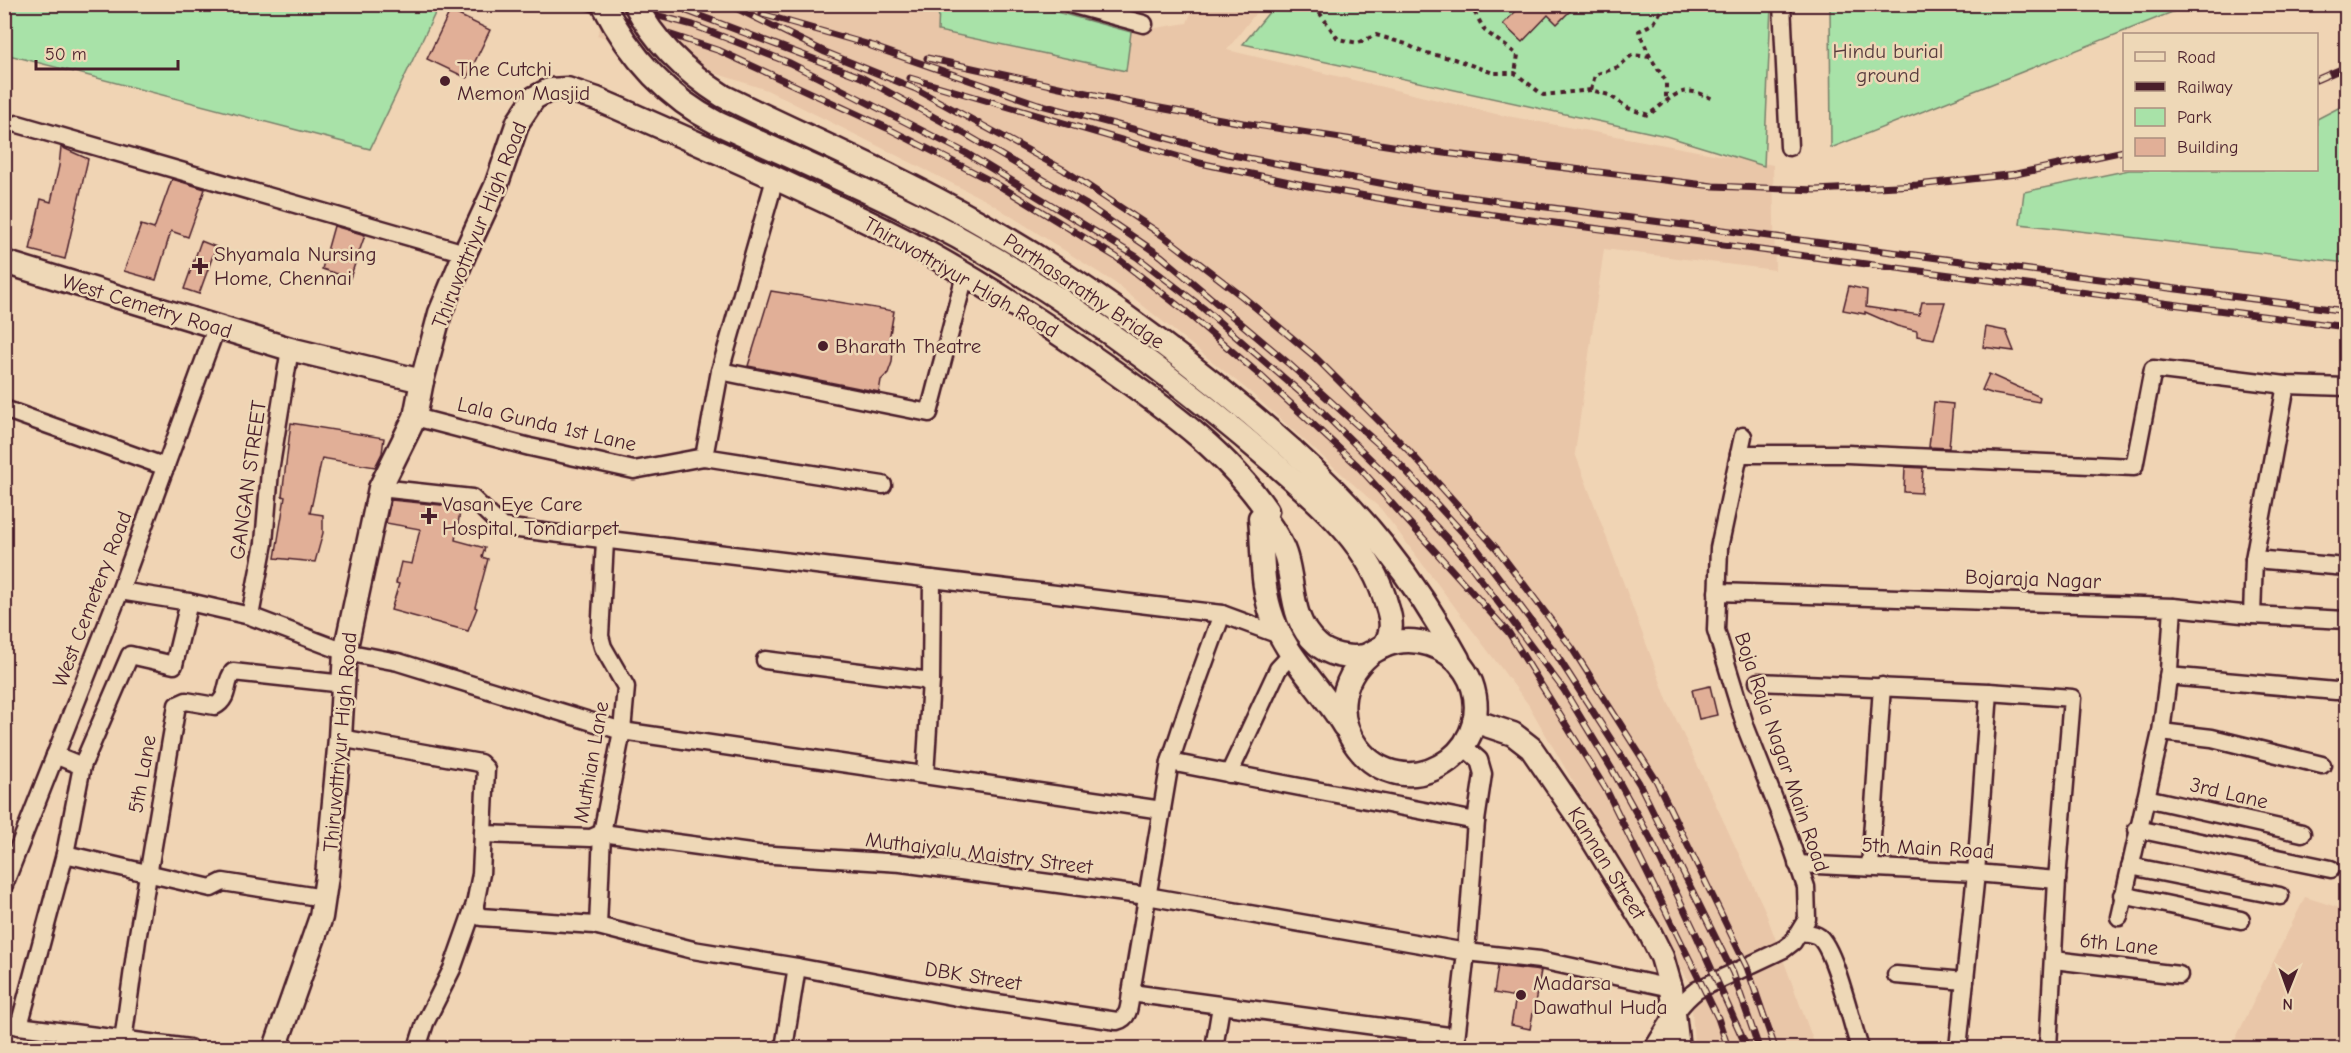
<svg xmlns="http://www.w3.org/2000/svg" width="2351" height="1053" viewBox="0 0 2351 1053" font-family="'Comic Neue',sans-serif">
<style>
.built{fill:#e9c6a8}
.green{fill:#a8e2a8;stroke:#79806a;stroke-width:1.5}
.building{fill:#e1af97;stroke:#4a1f2b;stroke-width:1.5}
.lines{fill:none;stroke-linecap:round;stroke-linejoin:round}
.street-casing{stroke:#4a1f2b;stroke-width:21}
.secondary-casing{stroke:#4a1f2b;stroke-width:27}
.path{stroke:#4a1f2b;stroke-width:4;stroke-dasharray:4.5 4.5;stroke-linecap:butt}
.street{stroke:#eed8b7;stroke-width:16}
.secondary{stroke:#eed8b7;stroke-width:22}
.rail-casing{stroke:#4a1f2b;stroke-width:7}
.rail{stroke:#eed8b7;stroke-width:4.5;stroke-dasharray:14;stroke-linecap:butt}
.secondary-bridge-casing{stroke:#4a1f2b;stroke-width:27;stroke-linecap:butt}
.secondary-bridge{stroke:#eed8b7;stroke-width:22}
.poi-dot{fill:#4a1f2b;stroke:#eed8b7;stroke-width:2}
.labels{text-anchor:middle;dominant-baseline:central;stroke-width:5;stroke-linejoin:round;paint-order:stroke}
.park-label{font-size:21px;fill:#583c3e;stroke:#eed8b7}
.poi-label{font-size:21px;fill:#4a1f2b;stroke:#eed8b7;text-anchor:start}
.street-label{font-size:21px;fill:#4a1f2b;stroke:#eed8b7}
</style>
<rect width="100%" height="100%" fill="#f0d4b4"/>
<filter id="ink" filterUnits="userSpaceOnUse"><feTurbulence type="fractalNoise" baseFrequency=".0167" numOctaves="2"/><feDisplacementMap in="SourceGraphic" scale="12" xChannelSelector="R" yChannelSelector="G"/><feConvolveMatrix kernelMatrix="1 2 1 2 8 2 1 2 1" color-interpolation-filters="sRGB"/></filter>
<g filter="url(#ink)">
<g class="built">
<polygon points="611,5 939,5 939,31 1126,71 1131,32 1187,23 1194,5 1262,5 1227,50 1496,114 1773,165 1775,270 1604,249 1575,453 1668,702 1764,908 1816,1048 1694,1048 1691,985 1528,704 1381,509 1250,392 1115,283 989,202 767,90 597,35"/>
<polygon points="2305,897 2346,910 2346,1048 2231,1048"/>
</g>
<g class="green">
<polygon points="1027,4 1131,32 1126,71 938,31 939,5"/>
<polygon points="1830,4 2190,4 2190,5 1831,148"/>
<polygon points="4,5 5,4 439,5 370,149 5,54"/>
<polygon points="1275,5 1769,5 1771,7 1764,166 1666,136 1243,44"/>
<polygon points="2346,104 2346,263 2020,224 2024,192 2129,170 2316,170 2317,119"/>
</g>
<g class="building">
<polygon points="1523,4 1577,4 1557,24 1548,15 1522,42 1503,24"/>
<polygon points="450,11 490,30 467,78 427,59"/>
<polygon points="61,147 88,159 65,259 30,250 41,199 51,202 59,166"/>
<polygon points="172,179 205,189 188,237 171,231 156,280 124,271 141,225 154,229"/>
<polygon points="334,226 365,235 350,278 322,269"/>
<polygon points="201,241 216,247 199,294 184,289"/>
<polygon points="1849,286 1867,290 1866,307 1919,315 1922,302 1945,302 1934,339 1917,336 1917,331 1897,326 1865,312 1865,314 1843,310"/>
<polygon points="771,291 894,311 889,340 893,349 892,362 888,373 881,380 879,392 748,366"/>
<polygon points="1986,327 2006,331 2014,351 1983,347"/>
<polygon points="1989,374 2040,397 2039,402 1994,394 1982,390"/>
<polygon points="1934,402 1953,404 1949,448 1929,447"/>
<polygon points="291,423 384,438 382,453 375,467 322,458 310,513 323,515 323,533 315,562 275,558 285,497 282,496"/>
<polygon points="1905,467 1923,468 1921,493 1904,492"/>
<polygon points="391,500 461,507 455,540 485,548 482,557 488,559 475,607 477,608 468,631 391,610 399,584 396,583 401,562 412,564 420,529 386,523"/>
<polygon points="1710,686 1717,715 1699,719 1692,690"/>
<polygon points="1498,966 1541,971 1530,1029 1511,1025 1516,997 1494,993"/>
</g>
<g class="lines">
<g class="street-casing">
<g id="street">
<polyline points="1070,4 1144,24"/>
<polyline points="1782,4 1789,147"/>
<polyline points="18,124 465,253"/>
<polyline points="720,371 929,413 965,275"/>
<polyline points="4,409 166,467"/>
<polyline points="415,417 530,447 634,470 704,457 883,485"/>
<polyline points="1739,454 1847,454 2134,467 2153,369 2286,385 2346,387"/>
<polyline points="704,457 720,371 775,179"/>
<polyline points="380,488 472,498 502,527 1222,614 1282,636"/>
<polyline points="2254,559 2346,567"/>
<polyline points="120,591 189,602 250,616 345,652 398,662 622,731 1162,810"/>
<polyline points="1717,592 2173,607 2252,615 2346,620"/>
<polyline points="2252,615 2254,559 2286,385"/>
<polyline points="250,616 264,543 270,471 290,349"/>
<polyline points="765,660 931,681"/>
<polyline points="2168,676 2336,691"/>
<polyline points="1758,682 1989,692 2072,698 2057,880 2048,1048"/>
<polyline points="2161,732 2212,738 2322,765"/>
<polyline points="340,738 480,763 486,769 481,874 475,904 452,969 425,1023 417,1048"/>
<polyline points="1170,762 1476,821"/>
<polyline points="82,766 130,655 174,665 189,602"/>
<polyline points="1229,774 1278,669 1292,654"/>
<polyline points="925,775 931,681 932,579"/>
<polyline points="2146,798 2302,833"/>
<polyline points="2137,829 2331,869"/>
<polyline points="484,834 591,838 602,833 758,854 901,863 1147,896 1466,952 1540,960 1671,988"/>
<polyline points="65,854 211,888 223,882 324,898"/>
<polyline points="1797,864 1976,873 2057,880"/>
<polyline points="2130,866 2280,896"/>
<polyline points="1870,867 1882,686"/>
<polyline points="4,885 120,591 216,328"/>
<polyline points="2122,895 2241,920"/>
<path d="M475,904V912L481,917L594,925L693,950L797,967L957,997L1117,1021C1130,1018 1129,1005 1131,993L1456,1037"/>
<polyline points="2119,917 2161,732 2169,670 2173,607"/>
<polyline points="598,926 602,833 622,731 626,687 603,647 600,636 605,541"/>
<path d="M1800,932C1807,933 1814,933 1819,937C1835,949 1852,1026 1860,1048"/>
<polyline points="2054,960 2179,975"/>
<polyline points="1896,975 1965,981"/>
<polyline points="1131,993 1170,762 1186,713 1222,614"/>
<polyline points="4,1023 19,1026 189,1048"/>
<polyline points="19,1026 65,854 82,766 55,755"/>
<path d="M123,1041L137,940L177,705L186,701L215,706C230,698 224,683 233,672L344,684"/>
<polyline points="784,1048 797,967"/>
<polyline points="1214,1048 1221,1006"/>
<polyline points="1455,1048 1466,952 1476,821 1483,774 1479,760 1463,746"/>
<path d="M1653,1048C1666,1028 1677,1005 1697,990L1784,949L1793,942L1807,919L1806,887L1787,832L1746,728L1716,630L1719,548L1743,436"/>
<polyline points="1958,1048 1976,873 1989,692"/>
</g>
</g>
<g class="secondary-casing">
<g id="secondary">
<polyline points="4,262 290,349 422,381"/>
<path d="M1292,450C1361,512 1414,577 1458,659"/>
<path d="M1276,465C1321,504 1371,546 1387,606C1392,621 1393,632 1384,646"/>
<path d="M1264,514L1260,518C1263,548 1261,580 1270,610C1283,655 1321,687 1344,726"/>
<polyline points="1474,721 1513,734 1531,748 1583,824 1650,933 1662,957 1671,988 1678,1048"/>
<path d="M275,1048L321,917L327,876L340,738L345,652L380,488L415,417L422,381L440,313L465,253L496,186L518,122L534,98L549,90L567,89L597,99C656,125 716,151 775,178C817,198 860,217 902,239C976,278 1048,325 1117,374C1172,413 1228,454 1267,511L1264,517C1273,529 1282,542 1286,557C1295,588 1290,620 1317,644C1328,655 1349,659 1364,656C1371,654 1377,649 1384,646C1413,634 1448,645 1465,671C1475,686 1478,705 1474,723C1470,738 1461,751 1449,760C1380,811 1301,712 1370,654"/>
</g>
</g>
<g class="path">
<path d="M1317,4L1319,12L1338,39L1358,43L1376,35L1406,44L1422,52L1454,59L1493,73H1515L1543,95L1591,90L1609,95L1628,108L1648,115C1677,95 1679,82 1715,100"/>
<polyline points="1470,4 1485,31 1518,55 1515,73"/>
<polyline points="1650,57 1639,31 1654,23 1665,4"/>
<polyline points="1591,90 1595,75 1618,67 1632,55 1650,57 1666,81 1666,102"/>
</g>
<use href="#street" class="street"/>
<use href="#secondary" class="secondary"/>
<g class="rail-casing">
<g id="rail">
<polyline points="577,4 720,51 887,128 995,183 1116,257 1185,311 1261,376 1357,465 1509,633 1607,791 1703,987 1718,1018 1728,1048"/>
<polyline points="614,4 693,25 790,63 966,153 1137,257 1203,308 1315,405 1400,488 1464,557 1564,690 1613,771 1650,838 1695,932 1747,1048"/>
<polyline points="728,4 825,52 916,89 1064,170 1165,237 1243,297 1314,356 1409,451 1497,549 1572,648 1656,780 1747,967 1775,1048"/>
<polyline points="687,11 861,77 965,134 1085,204 1161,256 1288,363 1395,459 1475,546 1554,651 1639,783 1733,973 1759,1048"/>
<polyline points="762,14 877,47"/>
<polyline points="871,46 1038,104 1227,154 1422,191 2346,311"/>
<polyline points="927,58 1132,103 1243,123 1412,149 1713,186 1815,190 1917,185 2016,174 2124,151"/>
<polyline points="910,78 1200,163 1308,186 1418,205 2346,327"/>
<polyline points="2316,80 2346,67"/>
<polyline points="2344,1048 2346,1043"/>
</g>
</g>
<use href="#rail" class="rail"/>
<g class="secondary-bridge-casing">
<g id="secondary-bridge">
<path d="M603,4C629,55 666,97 717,123C805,164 895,201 979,249C1085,310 1184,385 1276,465"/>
<path d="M635,4C655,43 687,73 723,96C808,138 897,175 980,223C1092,286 1196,365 1292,450"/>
</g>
</g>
<use href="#secondary-bridge" class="secondary-bridge"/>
</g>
</g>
<g class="poi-dot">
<circle cx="445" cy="81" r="6"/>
<path d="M197 257h6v6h6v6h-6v6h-6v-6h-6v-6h6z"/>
<circle cx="823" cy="346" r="6"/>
<path d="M426 507h6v6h6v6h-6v6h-6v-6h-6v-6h6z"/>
<circle cx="1521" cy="995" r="6"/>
</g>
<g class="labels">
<g class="park-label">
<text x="1888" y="51">Hindu burial<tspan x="1888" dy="24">ground</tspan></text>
</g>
<g class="poi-label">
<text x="457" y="69">The Cutchi<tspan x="457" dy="24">Memon Masjid</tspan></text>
<text x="214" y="254">Shyamala Nursing<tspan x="214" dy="24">Home, Chennai</tspan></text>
<text x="835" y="346">Bharath Theatre</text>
<text x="442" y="504">Vasan Eye Care<tspan x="442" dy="24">Hospital, Tondiarpet</tspan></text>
<text x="1533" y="983">Madarsa<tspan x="1533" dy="24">Dawathul Huda</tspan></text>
</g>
<g class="street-label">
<text transform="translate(479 225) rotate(-68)">Thiruvottriyur High Road</text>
<text transform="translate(961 277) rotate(30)">Thiruvottriyur High Road</text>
<text transform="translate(1084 291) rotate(34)">Parthasarathy Bridge</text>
<text transform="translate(147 306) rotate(17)">West Cemetry Road</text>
<text transform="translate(547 424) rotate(13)">Lala Gunda 1st Lane</text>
<text transform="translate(248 480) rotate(-82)">GANGAN STREET</text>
<text transform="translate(2033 579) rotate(2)">Bojaraja Nagar</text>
<text transform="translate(92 599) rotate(-69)">West Cemetery Road</text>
<text transform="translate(340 742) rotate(-85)">Thiruvottriyur High Road</text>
<text transform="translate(1782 752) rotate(71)">Boja Raja Nagar Main Road</text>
<text transform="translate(591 762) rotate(-80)">Muthian Lane</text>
<text transform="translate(142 774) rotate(-80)">5th Lane</text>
<text transform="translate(2229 793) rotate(13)">3rd Lane</text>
<text transform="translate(1928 848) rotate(3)">5th Main Road</text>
<text transform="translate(979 853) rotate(7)">Muthaiyalu Maistry Street</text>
<text transform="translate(1607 863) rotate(58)">Kannan Street</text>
<text transform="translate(2119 944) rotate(6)">6th Lane</text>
<text transform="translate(973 976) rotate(9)">DBK Street</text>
</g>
</g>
<rect width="2351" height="1053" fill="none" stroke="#eed8b7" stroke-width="24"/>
<rect x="12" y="12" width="2327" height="1029" fill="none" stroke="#4a1f2b" stroke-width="2" filter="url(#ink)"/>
<rect x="2123" y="33" width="195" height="138" fill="#eed8b7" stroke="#ac8e7f" stroke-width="1.5"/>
<rect x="2135" y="52" width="30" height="9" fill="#eed8b7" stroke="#ac8e7f" stroke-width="1.5"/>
<text x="2177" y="63" font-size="18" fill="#4a1f2b">Road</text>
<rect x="2135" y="82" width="30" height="9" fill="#4a1f2b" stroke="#ac8e7f" stroke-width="1.5"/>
<text x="2177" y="93" font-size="18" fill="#4a1f2b">Railway</text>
<rect x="2135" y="108" width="30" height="18" fill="#a8e2a8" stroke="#ac8e7f" stroke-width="1.5"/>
<text x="2177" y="123" font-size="18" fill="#4a1f2b">Park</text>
<rect x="2135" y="138" width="30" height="18" fill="#e1af97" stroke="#ac8e7f" stroke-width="1.5"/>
<text x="2177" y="153" font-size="18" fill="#4a1f2b">Building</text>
<g transform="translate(2288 990) rotate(181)" stroke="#eed8b7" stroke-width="4.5" paint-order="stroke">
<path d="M0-4.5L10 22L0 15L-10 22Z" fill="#4a1f2b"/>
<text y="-9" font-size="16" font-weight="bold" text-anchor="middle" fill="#4a1f2b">N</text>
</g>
<path d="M36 60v9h142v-9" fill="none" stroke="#4a1f2b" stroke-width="3"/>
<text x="45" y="60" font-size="18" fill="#4a1f2b" stroke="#eed8b7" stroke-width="4.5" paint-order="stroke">50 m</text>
</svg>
